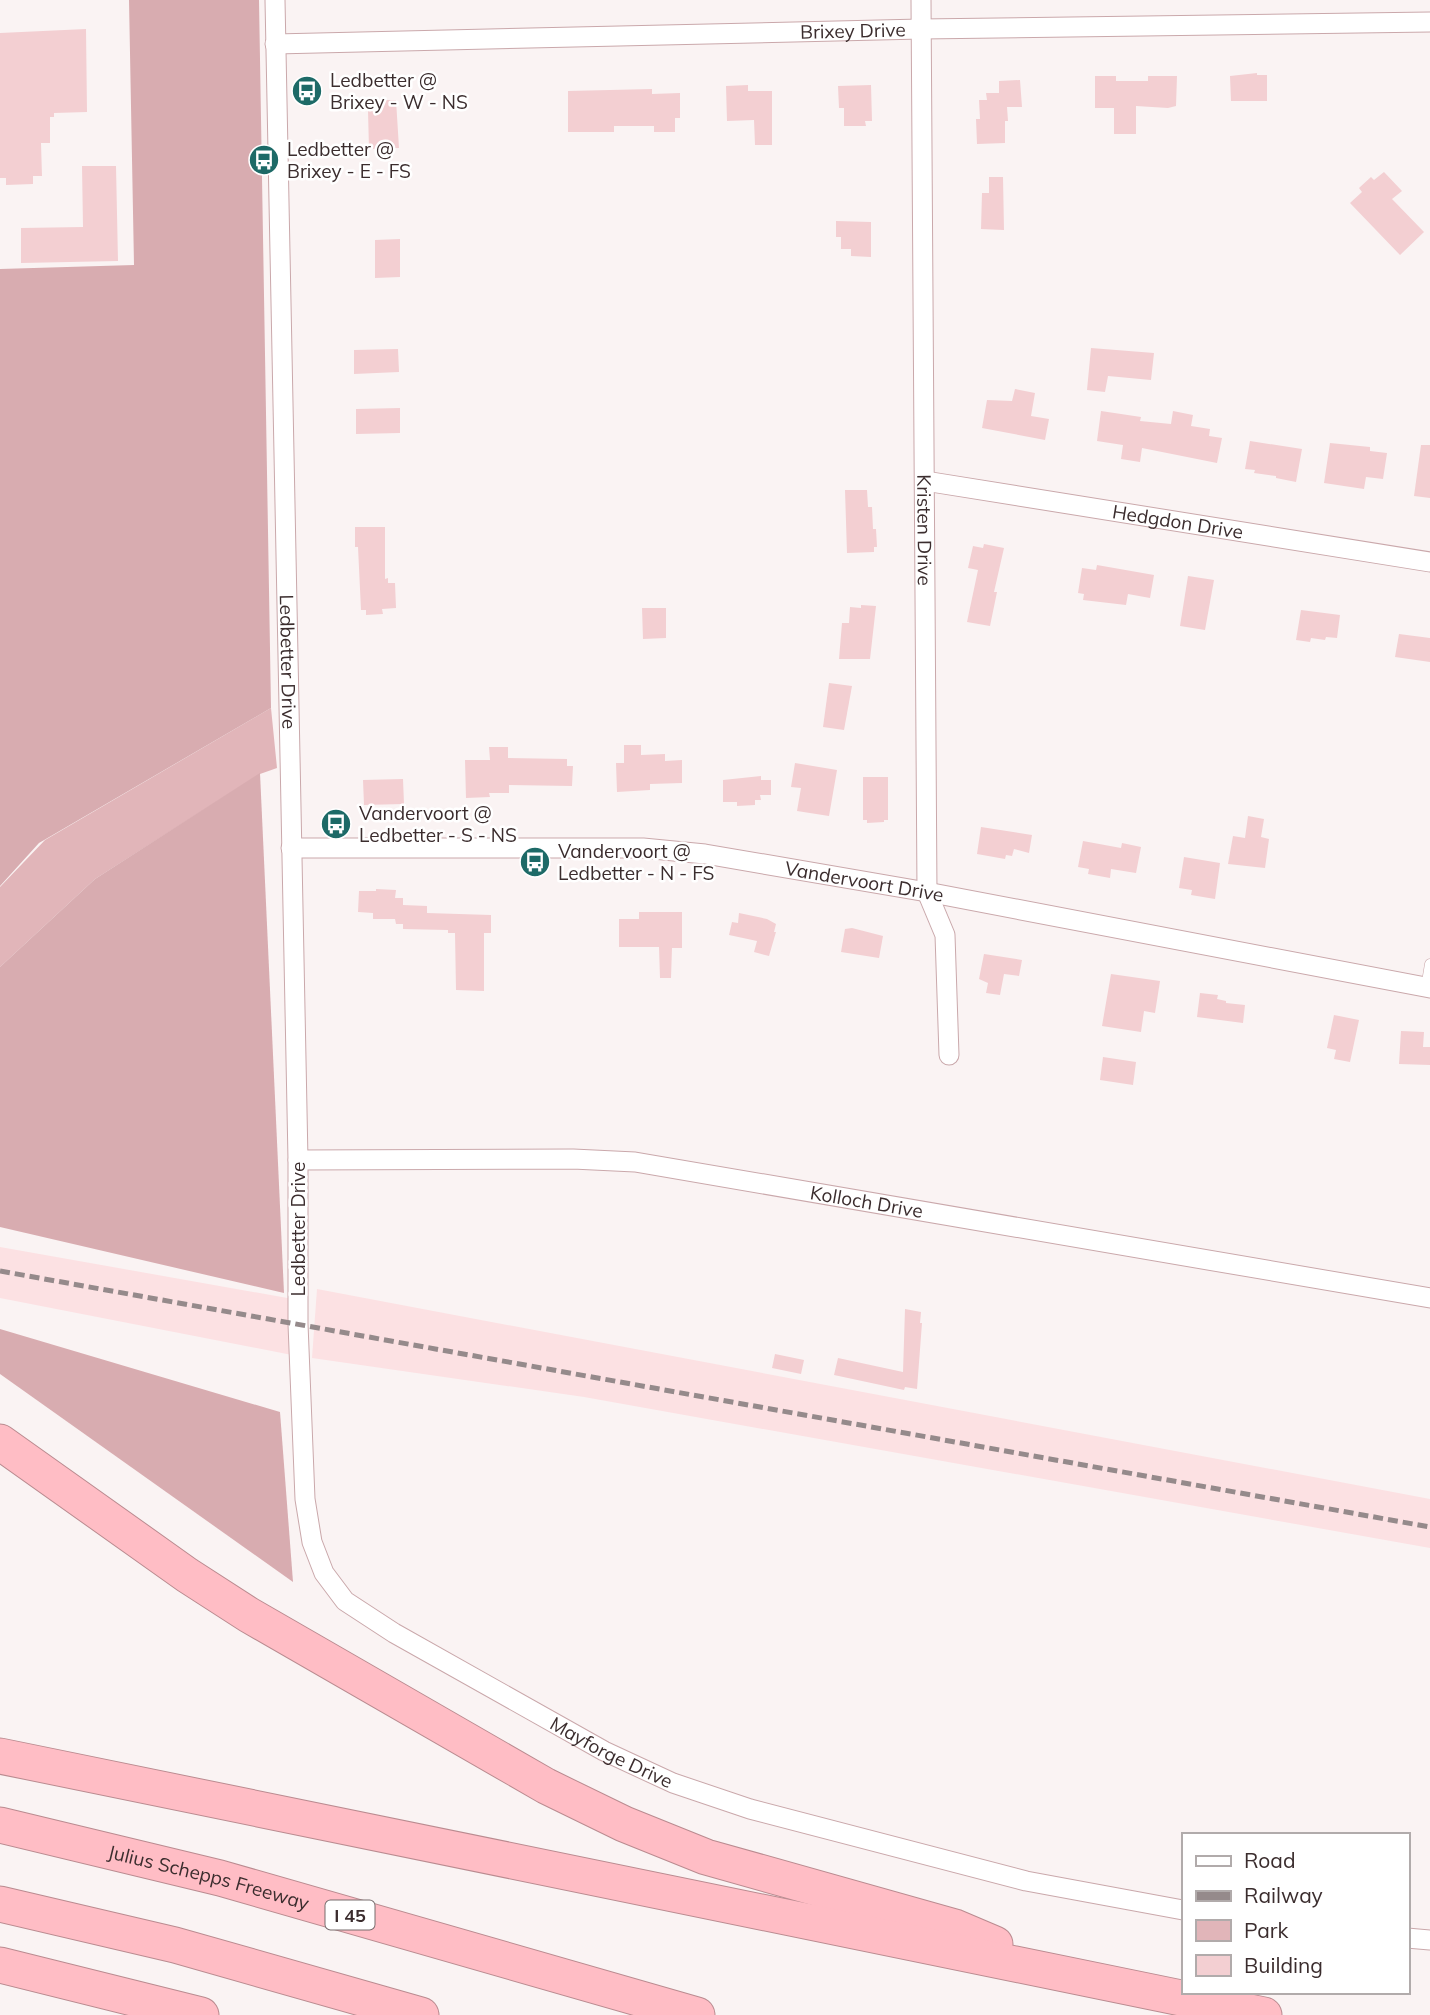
<svg xmlns="http://www.w3.org/2000/svg" width="1430" height="2015" viewBox="0 0 1430 2015" font-family="Mulish,sans-serif">
<style>
.built{fill:#fce1e3}
.green{fill:#e1b5b9}
.forest{fill:#d8acb0}
.building{fill:#f3cfd2}
.lines{fill:none;stroke-linecap:round;stroke-linejoin:round}
.service-casing{stroke:#caa8ab;stroke-width:11}
.minor-casing{stroke:#caa8ab;stroke-width:21}
.motorway-casing{stroke:#ba8b90;stroke-width:37}
.service{stroke:#fff;stroke-width:10}
.minor{stroke:#fff;stroke-width:19}
.motorway{stroke:#ffbdc5;stroke-width:35}
.rail{stroke:#958a8b;stroke-width:5;stroke-dasharray:10 5;stroke-linecap:butt}
.labels{text-anchor:middle;dominant-baseline:central;stroke-width:5;stroke-linejoin:round;paint-order:stroke}
.shield{fill:#fff;stroke:#766c6d;stroke-width:2}
.shield-label{font-size:18px;font-weight:bold;fill:#3b2d2e}
.street-label{font-size:19px;fill:#3b2d2e;stroke:#fff}
.poi-label{font-size:19px;fill:#3b2d2e;stroke:#fff;text-anchor:start}
</style>
<rect width="100%" height="100%" fill="#faf3f3"/>
<g class="built">
<polygon points="0,1247 293,1299 297,1356 0,1298"/>
<polygon points="317,1289 1430,1499 1430,1548 584,1397 312,1358"/>
</g>
<polygon class="green" points="271,708 277,768 260,774 95,879 0,967 0,887 45,840"/>
<g class="forest">
<polygon points="129,0 259,0 271,708 39,843 0,886 0,269 134,265"/>
<polygon points="260,773 284,1293 0,1227 0,967 95,879"/>
<polygon points="0,1329 280,1412 293,1582 0,1374"/>
</g>
<g class="building">
<polygon points="86,29 87,112 54,113 54,117 50,117 50,143 41,143 42,176 33,176 33,184 6,185 6,178 0,178 0,33"/>
<polygon points="1257,73 1257,75 1267,75 1267,101 1231,101 1230,76"/>
<polygon points="1095,76 1116,76 1116,81 1148,81 1148,76 1177,76 1176,106 1168,108 1136,106 1136,134 1114,134 1114,108 1095,108"/>
<polygon points="1020,80 1022,107 1007,107 1008,121 1005,121 1005,143 977,144 976,119 980,119 979,100 987,100 986,93 999,93 999,81"/>
<polygon points="748,85 748,91 772,91 772,145 755,145 754,120 727,121 726,86"/>
<polygon points="871,85 872,121 865,121 866,126 844,126 844,108 839,108 838,86"/>
<polygon points="652,89 652,94 680,93 680,118 675,118 675,132 654,132 654,126 614,126 614,132 568,132 568,91"/>
<polygon points="382,100 396,100 399,148 369,149 368,111 382,111"/>
<polygon points="82,166 116,166 118,261 21,263 21,228 83,227"/>
<polygon points="1384,172 1402,191 1392,199 1424,232 1400,255 1350,203 1362,192 1359,188 1371,177 1374,180"/>
<polygon points="989,177 1003,177 1004,230 981,229 982,193 989,193"/>
<polygon points="836,221 871,222 871,257 851,256 851,249 841,249 841,237 836,237"/>
<polygon points="400,239 400,277 375,278 375,240"/>
<polygon points="1091,348 1154,353 1151,380 1108,376 1105,392 1087,390"/>
<polygon points="398,349 399,372 354,374 354,350"/>
<polygon points="1015,389 1035,393 1031,416 1049,419 1045,440 982,428 987,400 1012,401"/>
<polygon points="400,408 400,433 356,434 356,409"/>
<polygon points="1101,411 1141,417 1140,421 1171,424 1173,411 1193,415 1191,426 1210,429 1209,436 1222,438 1217,463 1142,448 1140,462 1121,459 1123,445 1097,441"/>
<polygon points="1250,441 1302,449 1296,482 1276,478 1276,476 1254,473 1255,470 1245,469"/>
<polygon points="1330,443 1370,447 1370,451 1387,453 1383,479 1366,477 1364,489 1324,483"/>
<polygon points="1421,445 1430,445 1430,498 1414,496"/>
<polygon points="845,490 867,490 868,507 872,507 873,529 876,529 877,547 874,547 874,552 847,553"/>
<polygon points="355,527 385,527 385,579 388,578 388,583 395,583 396,608 382,609 383,614 366,615 366,610 361,610 358,547 355,547"/>
<polygon points="984,544 1004,548 994,592 997,592 990,626 967,622 978,570 968,568 973,546 983,548"/>
<polygon points="1097,565 1154,575 1150,598 1128,594 1126,605 1083,600 1084,594 1078,593 1082,568 1096,570"/>
<polygon points="1188,576 1214,580 1205,630 1180,626"/>
<polygon points="861,605 876,606 870,659 839,659 842,623 849,623 850,607 861,608"/>
<polygon points="642,608 666,608 666,638 643,639"/>
<polygon points="1301,610 1340,615 1337,638 1326,637 1325,640 1311,638 1310,642 1296,640"/>
<polygon points="1399,634 1430,638 1430,662 1395,657"/>
<polygon points="829,683 852,686 844,730 823,727"/>
<polygon points="624,745 641,745 641,755 665,754 665,761 682,760 682,783 650,784 650,790 617,792 616,763 624,763"/>
<polygon points="489,747 508,747 508,758 567,759 567,766 573,766 572,786 509,785 509,793 489,793 490,797 466,798 465,760 490,760"/>
<polygon points="795,763 837,770 829,816 797,811 801,788 791,787"/>
<polygon points="761,776 761,780 771,780 771,795 760,795 761,800 755,800 755,805 737,806 737,802 723,802 723,780"/>
<polygon points="863,777 888,777 888,820 884,820 884,822 867,823 867,820 863,820"/>
<polygon points="403,779 404,804 364,805 363,780"/>
<polygon points="1248,816 1264,819 1261,837 1269,839 1265,868 1228,864 1233,836 1245,838"/>
<polygon points="981,827 1032,835 1029,853 1014,849 1012,856 1006,855 1005,859 977,854"/>
<polygon points="1083,841 1121,848 1122,843 1141,847 1136,873 1111,869 1110,878 1088,874 1089,869 1078,867"/>
<polygon points="1184,857 1220,863 1215,899 1191,895 1192,890 1179,888"/>
<polygon points="376,889 396,890 395,898 403,898 403,905 427,906 427,913 491,915 491,933 484,933 484,991 456,990 455,933 448,933 448,930 403,929 403,924 396,924 395,919 373,919 373,913 358,912 359,891 376,891"/>
<polygon points="639,912 682,912 682,948 672,948 671,978 660,978 659,947 619,947 619,919 639,919"/>
<polygon points="739,913 767,919 776,924 774,932 776,932 769,956 754,952 757,941 729,935 732,922 738,923"/>
<polygon points="852,928 883,936 879,958 841,952 845,929"/>
<polygon points="984,954 1022,960 1019,976 1004,974 1000,995 986,993 988,983 979,979"/>
<polygon points="1111,974 1160,981 1155,1013 1144,1011 1141,1032 1102,1026"/>
<polygon points="1200,993 1218,995 1217,999 1226,1001 1226,1003 1245,1005 1243,1023 1197,1017"/>
<polygon points="1334,1015 1359,1020 1350,1062 1334,1059 1336,1050 1327,1048"/>
<polygon points="1401,1031 1424,1032 1423,1047 1430,1047 1430,1065 1399,1064"/>
<polygon points="1103,1057 1136,1062 1133,1085 1100,1080"/>
<polygon points="905,1309 921,1312 920,1323 922,1323 917,1389 905,1387 904,1390 834,1375 838,1358 903,1372"/>
<polygon points="775,1354 804,1360 801,1374 772,1368"/>
</g>
<g class="lines">
<g class="service-casing">
<polyline id="service" points="1426,988 1430,964"/>
</g>
<g class="minor-casing">
<g id="minor">
<path id="s1" d="M275,0L298,1160V1324L305,1499L312,1542L324,1573L345,1601L394,1633L604,1751L673,1783L750,1809L1026,1881L1183,1910"/>
<path id="s2" d="M921,0L927,892L945,935L949,1055"/>
<path id="s3" d="M275,44L921,29L1430,22"/>
<path id="s4" d="M925,481L1430,562"/>
<path id="s5" d="M291,848H643L705,854L927,892L1430,988"/>
<path id="s6" d="M298,1160L573,1159L635,1162L1430,1298"/>
<polyline points="1407,1938 1430,1940"/>
</g>
</g>
<g class="motorway-casing">
<g id="motorway">
<polyline points="0,1442 187,1575 249,1615 546,1786 624,1824 706,1857 955,1927 995,1944"/>
<polyline points="0,1756 1264,2015"/>
<path id="s7" d="M0,1825L220,1878L697,2015"/>
<polyline points="0,1904 175,1945 421,2015"/>
<polyline points="0,1965 201,2015"/>
</g>
</g>
<use href="#service" class="service"/>
<use href="#minor" class="minor"/>
<use href="#motorway" class="motorway"/>
<polyline class="rail" points="0,1271 1430,1527"/>
</g>
<defs>
<g id="bus-disc" transform="scale(1.575)"><circle r="9.5" fill="#1d6a67" stroke="#fff"/><path d="M-5-6H5V4H4V6H2V4H-2V6H-4V4H-5ZM-3.5-4V0h7V-4ZM-3.5 1.2v1.5H-2V1.2ZM2 1.2v1.5H3.5V1.2Z" fill="#fff"/></g>
</defs>
<g fill-rule="evenodd">
<use href="#bus-disc" x="307" y="91"/>
<use href="#bus-disc" x="264" y="160"/>
<use href="#bus-disc" x="336" y="824"/>
<use href="#bus-disc" x="535" y="862"/>
</g>
<g class="labels">
<rect class="shield" x="325.5" y="1900.5" width="49" height="29" rx="5"/>
<g class="shield-label">
<text x="350" y="1915">I 45</text>
</g>
<g class="street-label">
<text stroke="none"><textPath href="#s3" startOffset="578">Brixey Drive</textPath></text>
<text stroke="none"><textPath href="#s4" startOffset="256">Hedgdon Drive</textPath></text>
<text stroke="none"><textPath href="#s2" startOffset="530">Kristen Drive</textPath></text>
<text stroke="none"><textPath href="#s1" startOffset="662">Ledbetter Drive</textPath></text>
<text stroke="none"><textPath href="#s5" startOffset="576">Vandervoort Drive</textPath></text>
<text stroke="none"><textPath href="#s6" startOffset="572">Kolloch Drive</textPath></text>
<text transform="translate(298 1229) rotate(-90)">Ledbetter Drive</text>
<text stroke="none"><textPath href="#s1" startOffset="1918">Mayforge Drive</textPath></text>
<text stroke="none"><textPath href="#s7" startOffset="215">Julius Schepps Freeway</textPath></text>
</g>
<g class="poi-label">
<text x="330" y="80">Ledbetter @<tspan x="330" dy="22">Brixey - W - NS</tspan></text>
<text x="287" y="149">Ledbetter @<tspan x="287" dy="22">Brixey - E - FS</tspan></text>
<text x="359" y="813">Vandervoort @<tspan x="359" dy="22">Ledbetter - S - NS</tspan></text>
<text x="558" y="851">Vandervoort @<tspan x="558" dy="22">Ledbetter - N - FS</tspan></text>
</g>
</g>
<rect x="1182" y="1833" width="228" height="161" fill="#ffffff" stroke="#b1abab" stroke-width="2"/>
<rect x="1196" y="1856" width="35" height="10" fill="#ffffff" stroke="#b1abab" stroke-width="2"/>
<text x="1244" y="1868" font-size="21" fill="#3b2d2e">Road</text>
<rect x="1196" y="1891" width="35" height="10" fill="#958a8b" stroke="#b1abab" stroke-width="2"/>
<text x="1244" y="1903" font-size="21" fill="#3b2d2e">Railway</text>
<rect x="1196" y="1920" width="35" height="21" fill="#e1b5b9" stroke="#b1abab" stroke-width="2"/>
<text x="1244" y="1938" font-size="21" fill="#3b2d2e">Park</text>
<rect x="1196" y="1955" width="35" height="21" fill="#f3cfd2" stroke="#b1abab" stroke-width="2"/>
<text x="1244" y="1973" font-size="21" fill="#3b2d2e">Building</text>
</svg>
